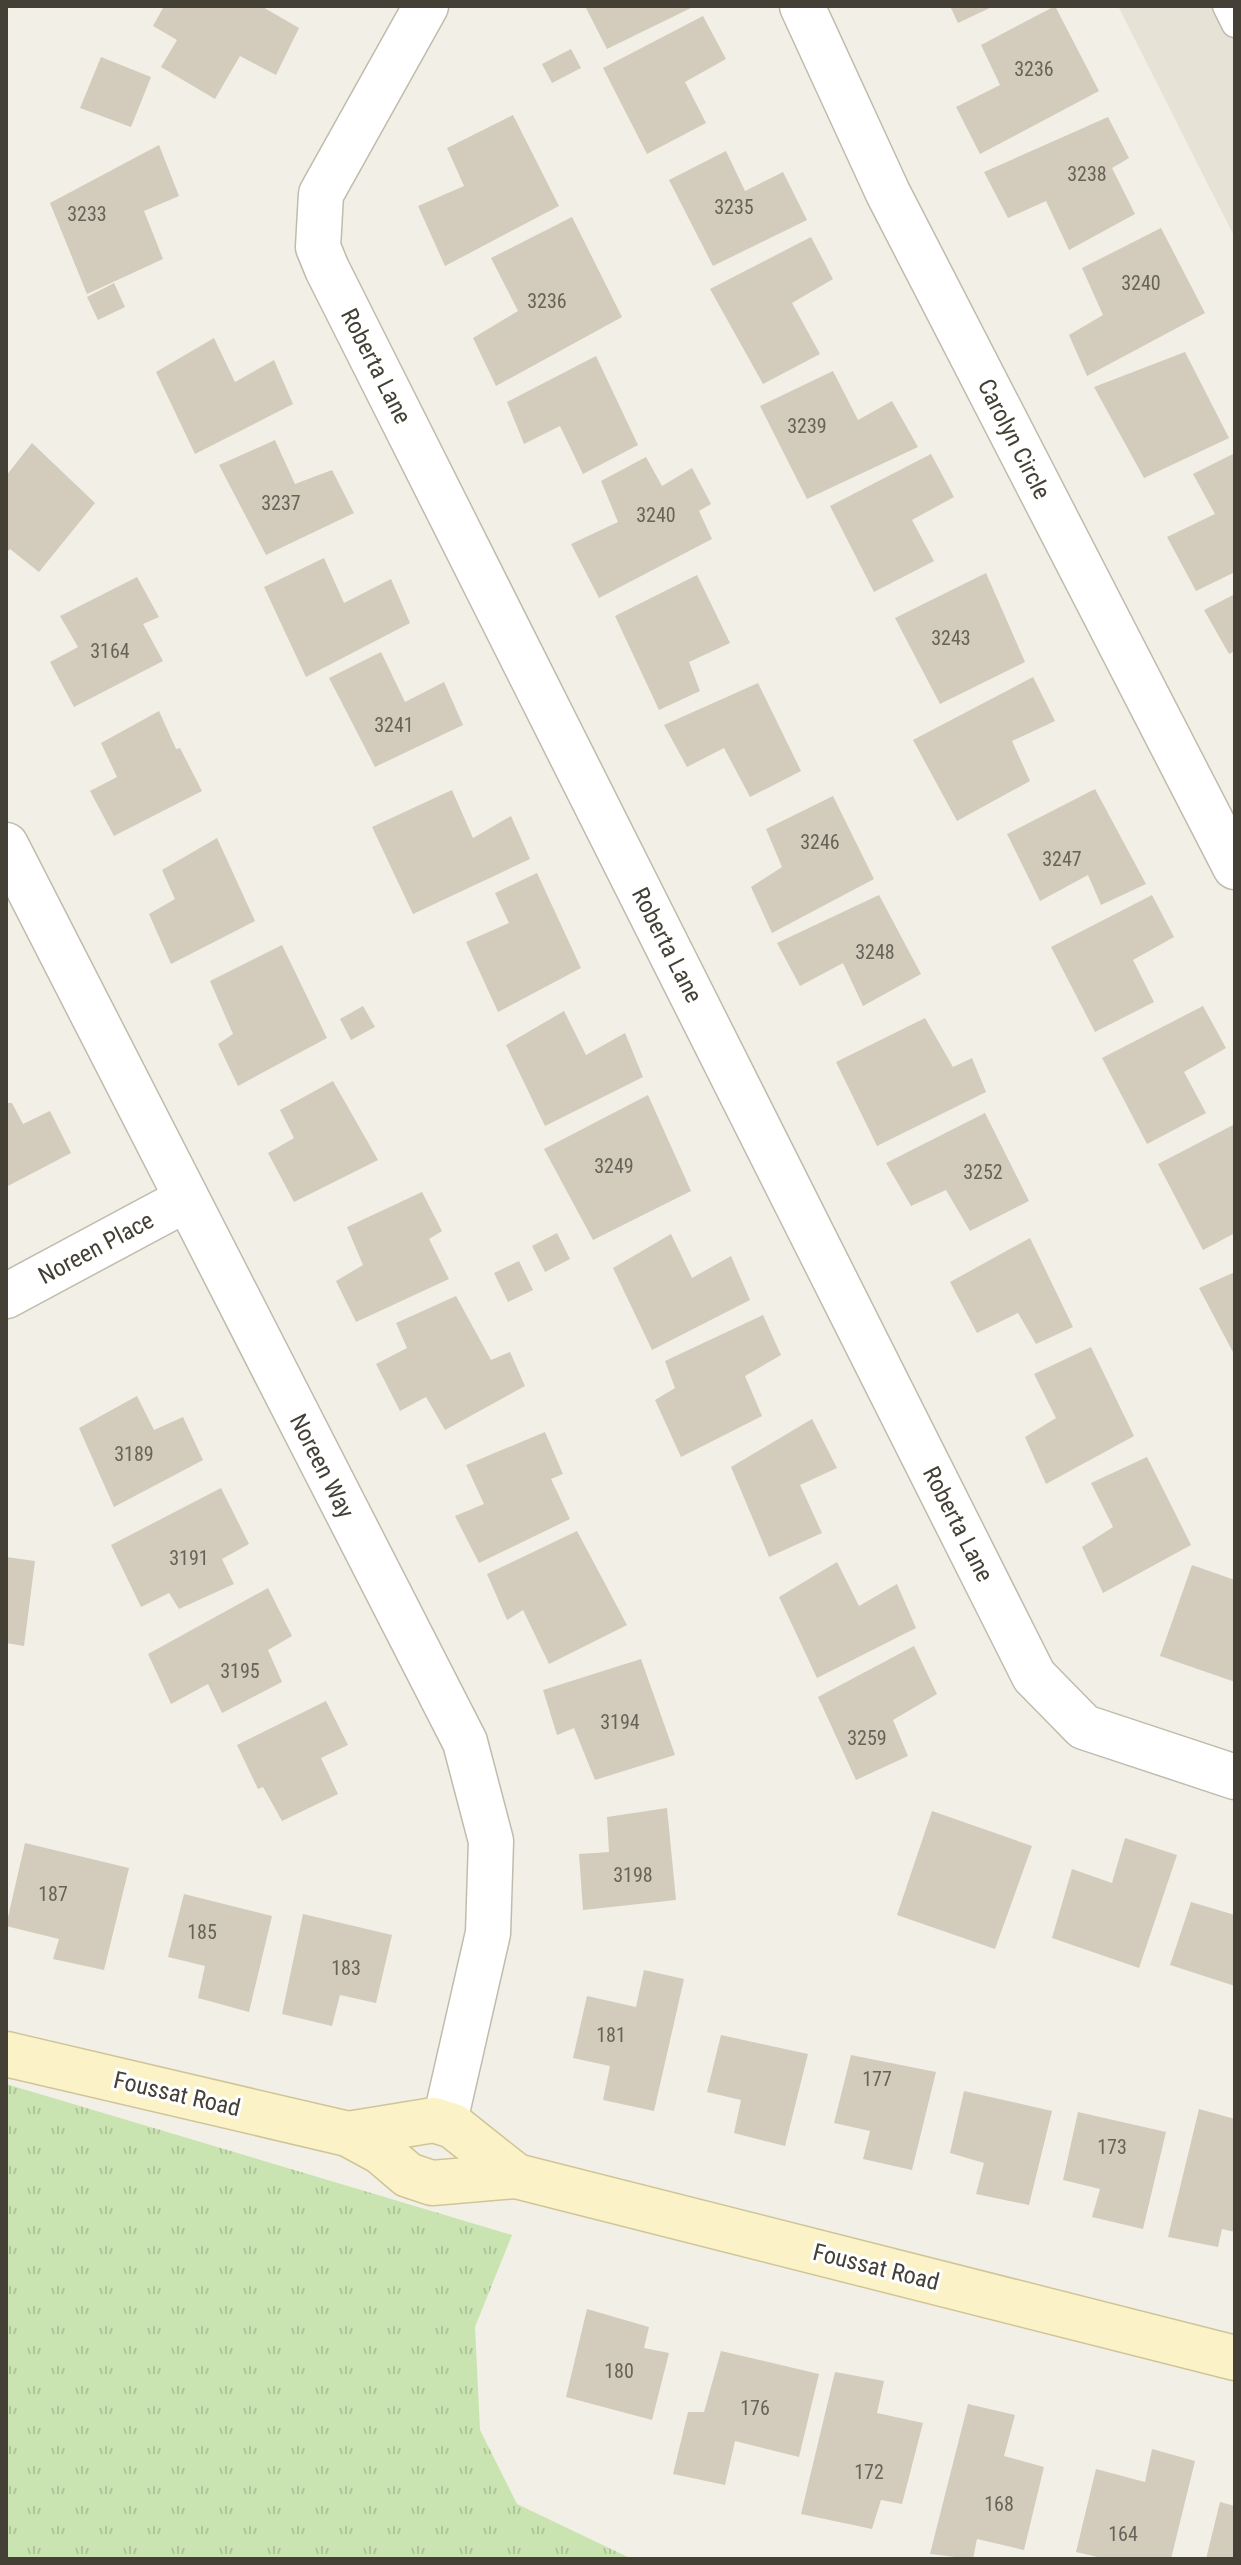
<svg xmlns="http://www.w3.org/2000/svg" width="1241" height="2565" viewBox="0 0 1241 2565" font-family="'Roboto Condensed',sans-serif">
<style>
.residential{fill:#e6e2d5}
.grass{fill:url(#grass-tufts)}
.building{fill:#d3ccbc}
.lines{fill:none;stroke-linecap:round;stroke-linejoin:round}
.lane-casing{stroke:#c0bbac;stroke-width:29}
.street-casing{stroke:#c0bbac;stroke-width:47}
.secondary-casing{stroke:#cfc598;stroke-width:47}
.lane{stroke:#fff;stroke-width:26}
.street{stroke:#fff;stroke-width:44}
.secondary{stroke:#fbf3c7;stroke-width:44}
.labels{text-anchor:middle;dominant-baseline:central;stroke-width:6;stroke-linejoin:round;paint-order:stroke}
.number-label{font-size:20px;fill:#686358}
.street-label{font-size:24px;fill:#444036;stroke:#fff}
</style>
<defs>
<pattern id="grass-tufts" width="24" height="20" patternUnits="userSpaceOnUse" patternTransform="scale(2)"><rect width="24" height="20" fill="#c9e4b1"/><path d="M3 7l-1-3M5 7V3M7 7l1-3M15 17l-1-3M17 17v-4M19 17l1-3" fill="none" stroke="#aec599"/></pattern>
</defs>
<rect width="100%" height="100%" fill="#f2efe6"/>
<polygon class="residential" points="1118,6 1235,6 1235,238"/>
<polygon class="grass" points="6,2084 512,2235 475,2327 480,2430 517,2504 632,2559 6,2559"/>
<g class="building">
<polygon points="164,6 261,6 299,28 276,75 240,56 215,99 161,67 177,40 153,26"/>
<polygon points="585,6 695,6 607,49"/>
<polygon points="950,6 994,6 958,23"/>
<polygon points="1055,6 1099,91 980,154 956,107 1000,85 981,45"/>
<polygon points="703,16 726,59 685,82 706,123 647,154 603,68"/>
<polygon points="571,49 581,68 552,83 542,64"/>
<polygon points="101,57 151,77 131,127 80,108"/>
<polygon points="513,115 559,206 445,266 418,206 464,186 447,148"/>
<polygon points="1108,117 1129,158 1112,168 1135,214 1069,250 1046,201 1008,218 984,172"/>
<polygon points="159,145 179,196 144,211 163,259 87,294 50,203"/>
<polygon points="726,151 745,191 783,172 807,220 713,266 669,180"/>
<polygon points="572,217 622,317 496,386 473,338 518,311 491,258"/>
<polygon points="1161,228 1205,313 1087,376 1069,335 1103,315 1082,268"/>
<polygon points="811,237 833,279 792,303 820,354 763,384 710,289"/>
<polygon points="114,283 125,307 98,320 87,297"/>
<polygon points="214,338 235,382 274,360 293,404 195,454 156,372"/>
<polygon points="1185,352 1229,438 1144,478 1094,387"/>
<polygon points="596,356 638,445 583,474 560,426 524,444 507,402"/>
<polygon points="833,371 858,420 892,401 918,447 807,499 760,406"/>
<polygon points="275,440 295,484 332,470 354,513 266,555 219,465"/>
<polygon points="32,443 95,503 39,572 10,549 6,553 6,476"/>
<polygon points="1235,453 1235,572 1196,591 1167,537 1215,514 1193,474"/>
<polygon points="931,454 954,497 912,520 934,561 874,592 830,506"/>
<polygon points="646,457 662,486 692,468 711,504 699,511 712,539 599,598 571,544 618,522 601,481"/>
<polygon points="324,558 344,603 391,579 410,623 306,677 264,587"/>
<polygon points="986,573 1025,662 940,704 895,618"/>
<polygon points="697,575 730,643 689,662 700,691 659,710 615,616"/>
<polygon points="137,577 159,617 143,624 163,661 74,707 50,662 78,647 60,616"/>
<polygon points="1235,594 1235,651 1229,654 1204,610"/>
<polygon points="381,652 405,702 444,682 463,725 375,767 329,678"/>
<polygon points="1033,677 1055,721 1012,741 1030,781 957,821 913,740"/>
<polygon points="758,683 801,771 750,797 724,748 687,767 664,725"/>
<polygon points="159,711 176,749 180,748 202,791 114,836 90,791 117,777 101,743"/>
<polygon points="1095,789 1146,884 1101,905 1088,875 1040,901 1007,834"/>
<polygon points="452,790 473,838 511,816 530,859 413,914 372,827"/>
<polygon points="833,796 874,879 772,933 751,887 782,867 766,829"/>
<polygon points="217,838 255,921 171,964 149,914 175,899 162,870"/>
<polygon points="537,873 581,968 498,1012 466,942 509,923 495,893"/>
<polygon points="879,895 921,974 863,1006 843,963 800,986 777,943"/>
<polygon points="1152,895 1174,937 1133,960 1154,1002 1095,1032 1051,947"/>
<polygon points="282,945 327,1038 238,1086 218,1044 233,1034 210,981"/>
<polygon points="363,1006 375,1027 351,1040 340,1019"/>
<polygon points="1203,1006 1226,1048 1184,1072 1206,1113 1147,1144 1102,1058"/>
<polygon points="564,1011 586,1055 625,1033 643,1077 545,1126 506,1045"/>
<polygon points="925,1018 953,1067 972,1058 986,1092 877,1146 836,1062"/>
<polygon points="333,1081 378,1160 294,1202 268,1153 294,1138 280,1110"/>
<polygon points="648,1095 691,1191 593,1240 544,1149"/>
<polygon points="6,1103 12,1103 23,1124 50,1111 71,1153 6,1187"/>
<polygon points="985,1113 1029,1201 970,1231 946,1190 911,1206 886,1163"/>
<polygon points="1235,1124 1235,1233 1203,1250 1158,1164"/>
<polygon points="422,1192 442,1231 429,1239 449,1279 356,1322 336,1281 363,1265 347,1227"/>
<polygon points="557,1233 570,1259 545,1272 532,1246"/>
<polygon points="671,1234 692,1278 731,1256 750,1300 652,1350 613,1268"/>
<polygon points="1030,1238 1073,1327 1036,1344 1018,1313 977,1333 950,1282"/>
<polygon points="519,1261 533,1290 508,1302 494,1273"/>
<polygon points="1235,1272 1235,1356 1199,1288"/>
<polygon points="456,1296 491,1360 510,1352 525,1386 445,1430 426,1397 400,1411 376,1364 407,1348 396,1323"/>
<polygon points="763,1315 781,1355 745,1376 762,1416 681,1457 655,1400 675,1388 665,1361"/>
<polygon points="1091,1347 1134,1436 1046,1484 1025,1437 1056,1418 1034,1374"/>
<polygon points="137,1396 154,1430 183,1417 203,1460 114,1507 79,1428"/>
<polygon points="812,1419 837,1468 800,1485 822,1533 769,1557 731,1467"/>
<polygon points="545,1432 563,1474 551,1479 570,1519 479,1563 455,1516 484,1504 466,1465"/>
<polygon points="1147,1457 1191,1545 1103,1593 1082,1547 1113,1527 1091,1483"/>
<polygon points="221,1488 249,1544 222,1559 234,1584 179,1609 169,1593 141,1607 111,1545"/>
<polygon points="577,1531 627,1625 549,1664 523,1610 507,1620 487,1574"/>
<polygon points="6,1557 35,1561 24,1646 6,1643"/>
<polygon points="837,1562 859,1606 897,1584 916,1628 817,1678 779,1597"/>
<polygon points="1192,1565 1235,1580 1235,1682 1160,1656"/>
<polygon points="268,1588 292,1636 268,1650 282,1682 222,1713 208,1684 171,1704 148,1654"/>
<polygon points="914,1646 937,1694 893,1720 908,1756 856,1780 818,1697"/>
<polygon points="641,1659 675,1755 595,1780 574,1728 557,1735 543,1690"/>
<polygon points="326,1701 348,1745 321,1758 338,1794 282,1821 263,1787 258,1789 237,1745"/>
<polygon points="667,1808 676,1900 583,1910 579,1854 609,1852 607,1817"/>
<polygon points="932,1811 1032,1846 995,1949 897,1915"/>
<polygon points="1125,1838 1177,1855 1139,1968 1052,1938 1072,1869 1112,1883"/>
<polygon points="25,1843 129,1868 104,1970 53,1959 59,1939 6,1926"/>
<polygon points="184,1894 272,1916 249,2012 198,1998 205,1966 168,1957"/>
<polygon points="1191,1902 1235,1915 1235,1986 1170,1965"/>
<polygon points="303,1914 392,1935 376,2003 340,1995 332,2026 282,2014"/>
<polygon points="644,1970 684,1979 654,2111 603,2100 610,2066 573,2058 587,1996 636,2007"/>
<polygon points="721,2035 808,2054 785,2146 734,2133 741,2100 707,2092"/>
<polygon points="851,2055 936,2072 912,2170 863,2159 870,2131 834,2123"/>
<polygon points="964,2091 1052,2111 1029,2205 976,2194 984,2163 950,2153"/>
<polygon points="1199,2109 1235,2119 1235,2232 1222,2229 1218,2247 1168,2237"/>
<polygon points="1078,2112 1166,2132 1143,2229 1092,2217 1100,2189 1063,2180"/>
<polygon points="587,2309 649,2327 644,2348 669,2353 652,2420 566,2397"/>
<polygon points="721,2351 819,2374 799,2457 735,2441 725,2485 673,2474 688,2412 704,2412"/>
<polygon points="835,2372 884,2381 877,2413 923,2423 902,2504 881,2500 872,2529 801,2514"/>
<polygon points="968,2404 1015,2415 1004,2456 1044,2467 1024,2550 977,2539 973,2559 930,2554"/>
<polygon points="1152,2449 1195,2461 1171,2559 1106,2559 1076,2552 1096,2469 1145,2482"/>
<polygon points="1220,2502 1235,2506 1235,2559 1206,2559"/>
</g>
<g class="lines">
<g class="lane-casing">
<polyline id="lane" points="1226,6 1235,24"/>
</g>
<g class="street-casing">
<g id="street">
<polyline points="426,6 321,194 318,247 327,269 1034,1676 1084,1727 1235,1777"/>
<polyline points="802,6 888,193 1235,867"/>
<polyline points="6,845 465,1742 491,1841 488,1933 445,2121"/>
<polyline points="6,1296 185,1200"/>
</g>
</g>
<g class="secondary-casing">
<g id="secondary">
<polyline points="6,2054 348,2134"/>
<polygon points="434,2120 453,2126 516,2176 432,2183 408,2175 381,2152 348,2134"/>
<polyline points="516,2176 1235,2358"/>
</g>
</g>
<use href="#lane" class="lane"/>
<use href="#street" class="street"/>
<use href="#secondary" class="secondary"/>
</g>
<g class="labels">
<g class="number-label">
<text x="1034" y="69">3236</text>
<text x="1087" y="174">3238</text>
<text x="734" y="207">3235</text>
<text x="87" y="214">3233</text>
<text x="1141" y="283">3240</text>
<text x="547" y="301">3236</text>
<text x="807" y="426">3239</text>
<text x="281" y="503">3237</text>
<text x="656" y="515">3240</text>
<text x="951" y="638">3243</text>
<text x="110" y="651">3164</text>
<text x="394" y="725">3241</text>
<text x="820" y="842">3246</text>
<text x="1062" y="859">3247</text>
<text x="875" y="952">3248</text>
<text x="614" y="1166">3249</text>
<text x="983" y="1172">3252</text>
<text x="134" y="1454">3189</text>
<text x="189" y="1558">3191</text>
<text x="240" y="1671">3195</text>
<text x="620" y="1722">3194</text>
<text x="867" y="1738">3259</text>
<text x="633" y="1875">3198</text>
<text x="53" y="1894">187</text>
<text x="202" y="1932">185</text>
<text x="346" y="1968">183</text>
<text x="611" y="2035">181</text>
<text x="877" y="2079">177</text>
<text x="1112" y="2147">173</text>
<text x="619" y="2371">180</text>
<text x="755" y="2408">176</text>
<text x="869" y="2472">172</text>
<text x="999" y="2504">168</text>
<text x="1123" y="2534">164</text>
</g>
<g class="street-label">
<text transform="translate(376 366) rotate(63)">Roberta Lane</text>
<text transform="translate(1014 439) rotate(63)">Carolyn Circle</text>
<text transform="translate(667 945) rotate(63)">Roberta Lane</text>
<text transform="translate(96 1248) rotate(-28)">Noreen Place</text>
<text transform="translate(322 1466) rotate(63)">Noreen Way</text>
<text transform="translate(958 1524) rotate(63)">Roberta Lane</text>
<text transform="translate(177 2094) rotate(13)">Foussat Road</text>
<text transform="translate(876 2267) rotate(14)">Foussat Road</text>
</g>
</g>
<rect width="1241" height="2565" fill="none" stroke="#444036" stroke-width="16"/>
</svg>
